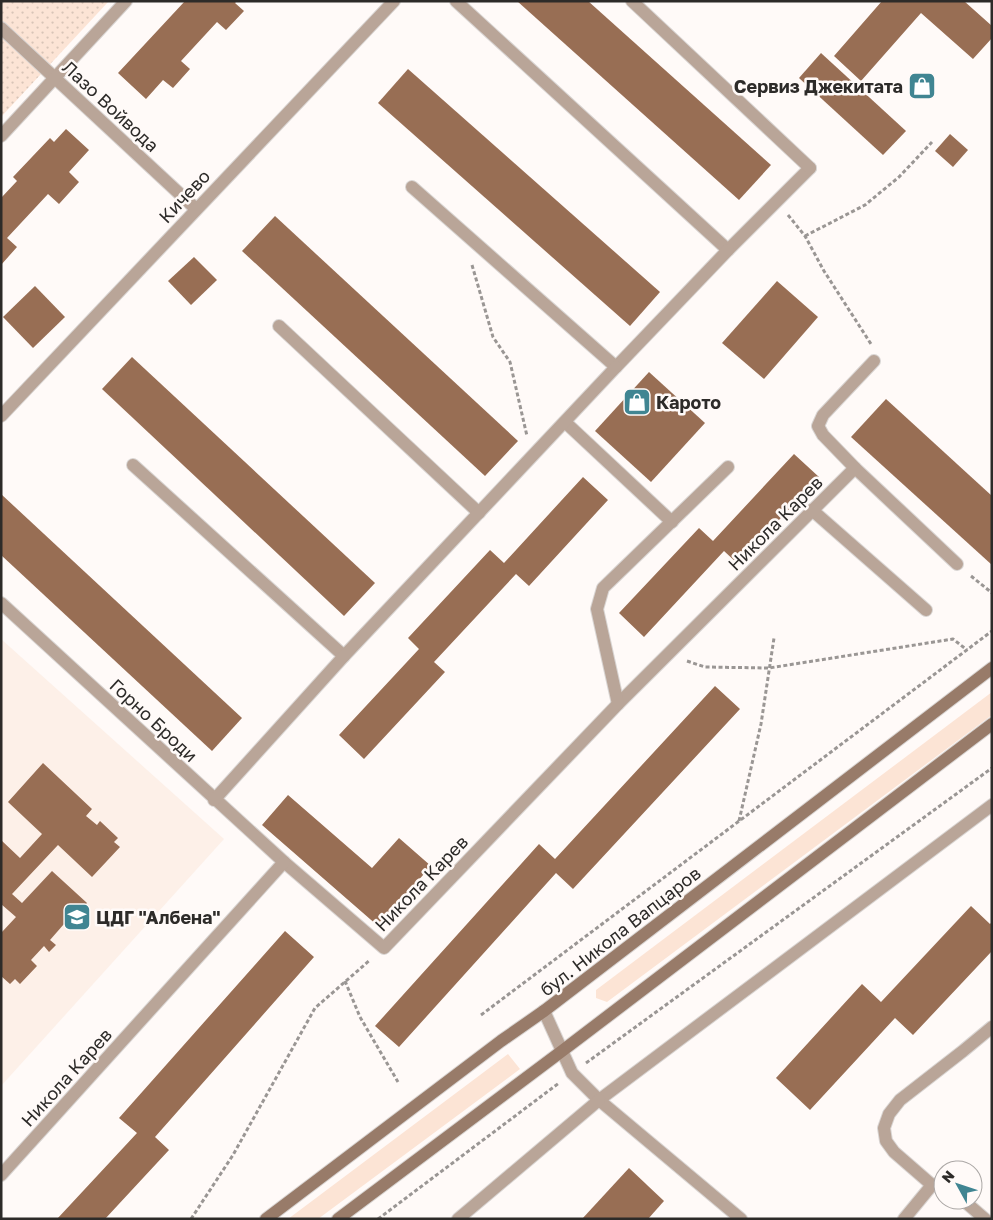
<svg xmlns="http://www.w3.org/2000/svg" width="993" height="1220" viewBox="0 0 993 1220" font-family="'Golos Text',sans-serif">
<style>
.built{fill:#fdf0e8}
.grass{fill:#fce4d5}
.park{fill:url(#park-dots)}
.building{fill:#986e54}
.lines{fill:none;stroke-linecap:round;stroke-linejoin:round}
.lane-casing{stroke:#d9d5d3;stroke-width:14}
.street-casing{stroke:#d9d5d3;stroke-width:14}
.secondary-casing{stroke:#d9d5d3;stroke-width:14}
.path{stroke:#9a9694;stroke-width:3;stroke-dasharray:4 2.5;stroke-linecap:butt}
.lane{stroke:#b9a598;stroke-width:12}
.street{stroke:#b9a598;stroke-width:12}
.secondary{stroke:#987b69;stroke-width:12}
.labels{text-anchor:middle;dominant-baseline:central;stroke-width:5;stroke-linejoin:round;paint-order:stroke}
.poi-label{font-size:18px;font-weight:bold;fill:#2d2b29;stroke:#fffaf8;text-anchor:start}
.street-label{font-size:18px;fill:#2d2b29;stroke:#fffaf8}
</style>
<defs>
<pattern id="park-dots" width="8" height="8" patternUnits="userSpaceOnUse" patternTransform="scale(1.25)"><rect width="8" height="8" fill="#fce4d5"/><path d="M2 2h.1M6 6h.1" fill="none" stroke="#d8c4b7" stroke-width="1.8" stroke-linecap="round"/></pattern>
</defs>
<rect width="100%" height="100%" fill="#fffaf8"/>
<polygon class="built" points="1,639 224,839 1,1086"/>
<g class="grass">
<polygon points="992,692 992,715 607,1002 596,998 596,990"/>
<polygon points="508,1054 520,1069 318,1219 288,1219"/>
</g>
<polygon class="park" points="1,1 109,1 1,117"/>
<g class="building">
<polygon points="185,1 237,1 235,3 244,11 226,30 217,22 181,61 190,69 173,88 163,80 146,99 118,73"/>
<polygon points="517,1 588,1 771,165 739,200"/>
<polygon points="882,1 964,1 992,26 992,38 973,59 921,13 861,81 834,56"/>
<polygon points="821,53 906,131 883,155 799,78"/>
<polygon points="408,69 660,292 630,326 378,103"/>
<polygon points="66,129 89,150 69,172 79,182 59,204 48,194 7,238 17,247 1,265 1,198 17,181 13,177 50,138 54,142"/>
<polygon points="950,134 968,150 953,167 935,151"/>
<polygon points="275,216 518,441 485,476 242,251"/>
<polygon points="194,257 217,280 191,305 168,281"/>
<polygon points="777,281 818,317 764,379 722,343"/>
<polygon points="35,286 65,317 33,348 3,317"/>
<polygon points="132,357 375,583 344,616 102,389"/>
<polygon points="649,372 705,423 651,482 595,431"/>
<polygon points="886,399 992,496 992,565 851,437"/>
<polygon points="794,454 819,477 738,564 724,551 644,637 619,613 699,528 713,541"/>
<polygon points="583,477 608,500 529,586 516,574 434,662 445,672 364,759 339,735 419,649 408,638 490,550 504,563"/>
<polygon points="1,494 242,718 212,751 1,555"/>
<polygon points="715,686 740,709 573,889 556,873 399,1047 375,1026 539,844 555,859"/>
<polygon points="43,763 92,809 86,816 97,825 100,821 118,838 114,842 120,847 92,877 58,845 12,894 22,903 52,871 87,903 82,909 87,913 71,930 64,924 50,940 56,945 49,952 44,946 31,960 37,966 20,984 15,979 10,984 1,976 1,933 16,917 1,904 1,840 20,858 42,834 8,802"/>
<polygon points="288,795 372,868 399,838 431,866 378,926 262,825"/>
<polygon points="971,906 990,924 992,922 992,951 913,1035 895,1018 810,1110 776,1078 862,984 881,1002"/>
<polygon points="285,931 314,957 155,1137 169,1150 105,1219 57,1219 137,1133 119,1118"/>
<polygon points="629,1168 664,1201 648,1219 582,1219"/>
</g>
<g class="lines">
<g class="lane-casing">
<g id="lane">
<polyline points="456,1 728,250 810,168"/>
<polyline points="412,187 616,367 728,250"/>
<polyline points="279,326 479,513"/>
<polyline points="133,465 344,656"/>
<polyline points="855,468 957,564"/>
<polyline points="812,510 926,610"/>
<polyline points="599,1100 992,805"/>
<polyline points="932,1185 894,1152 886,1141 884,1128 889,1114 900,1100 963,1051 992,1027"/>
<polyline points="963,1200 985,1219"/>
<polyline points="904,1219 932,1185 940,1184 943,1185"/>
</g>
</g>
<g class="street-casing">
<g id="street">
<polyline points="632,1 810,168"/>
<polyline points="1,28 196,209"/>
<polyline points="1,136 126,1"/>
<polyline points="1,416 394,1"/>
<polyline points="565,422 672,522"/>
<polyline points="1,603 284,862 384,948 618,704 855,468 823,435 818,426 823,415 874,361"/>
<polyline points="618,704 597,609 603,588 728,467"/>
<polyline points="214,800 344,656 616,367"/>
<polyline points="544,1011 572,1073 599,1100 741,1219"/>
<polyline points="1,1175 284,862"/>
<polyline points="458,1219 599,1100"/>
</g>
</g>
<g class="secondary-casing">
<g id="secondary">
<polyline points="266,1219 501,1041 544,1011 992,668"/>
<polyline points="338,1219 562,1051 992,724"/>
</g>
</g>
<g class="path">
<polyline points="788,215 805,236 824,271 871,344"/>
<polyline points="805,236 865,205 899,177 932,142"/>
<polyline points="472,265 493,337 510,362 527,436"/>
<polyline points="971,576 992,593"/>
<polyline points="687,661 705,667 769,668 953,639 967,650"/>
<polyline points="739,821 761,724 774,638"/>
<polyline points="345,981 360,1017 398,1082"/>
<polyline points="481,1015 992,631"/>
<polyline points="586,1063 992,768"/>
<polyline points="191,1219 233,1155 315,1008 370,960"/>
<polyline points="378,1219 559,1083"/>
</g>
<use href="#lane" class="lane"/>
<use href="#street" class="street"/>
<use href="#secondary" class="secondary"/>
</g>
<defs>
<g id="shop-square" transform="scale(1.4375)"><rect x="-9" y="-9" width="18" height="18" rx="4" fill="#408592" stroke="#fffaf8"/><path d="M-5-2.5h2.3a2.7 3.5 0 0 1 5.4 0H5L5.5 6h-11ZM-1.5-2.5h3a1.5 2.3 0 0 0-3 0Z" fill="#fff"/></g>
<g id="school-square" transform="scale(1.4375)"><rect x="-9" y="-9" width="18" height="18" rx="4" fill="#408592" stroke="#fffaf8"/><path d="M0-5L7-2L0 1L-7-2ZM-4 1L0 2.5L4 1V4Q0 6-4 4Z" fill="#fff"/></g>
</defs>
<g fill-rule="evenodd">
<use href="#shop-square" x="922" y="86"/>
<use href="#shop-square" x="637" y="402"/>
<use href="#school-square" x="77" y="917"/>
</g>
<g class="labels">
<g class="poi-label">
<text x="903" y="86" text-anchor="end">Сервиз Джекитата</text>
<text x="656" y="402">Карото</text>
<text x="96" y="917">ЦДГ "Албена"</text>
</g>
<g class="street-label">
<text transform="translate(111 106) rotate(43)">Лазо Войвода</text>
<text transform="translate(184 196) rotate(-47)">Кичево</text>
<text transform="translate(775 523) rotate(-45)">Никола Карев</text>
<text transform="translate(154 720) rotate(43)">Горно Броди</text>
<text transform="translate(421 883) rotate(-46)">Никола Карев</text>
<text transform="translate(620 931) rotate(-38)">бул. Никола Вапцаров</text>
<text transform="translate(66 1077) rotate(-48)">Никола Карев</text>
</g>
</g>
<rect width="993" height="1220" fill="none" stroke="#2d2b29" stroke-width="5"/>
<g transform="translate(958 1185) rotate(310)"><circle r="24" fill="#fffaf8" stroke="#aba7a5"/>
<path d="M0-4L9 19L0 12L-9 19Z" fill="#408592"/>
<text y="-8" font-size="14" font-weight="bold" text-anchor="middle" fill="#2d2b29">N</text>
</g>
</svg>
